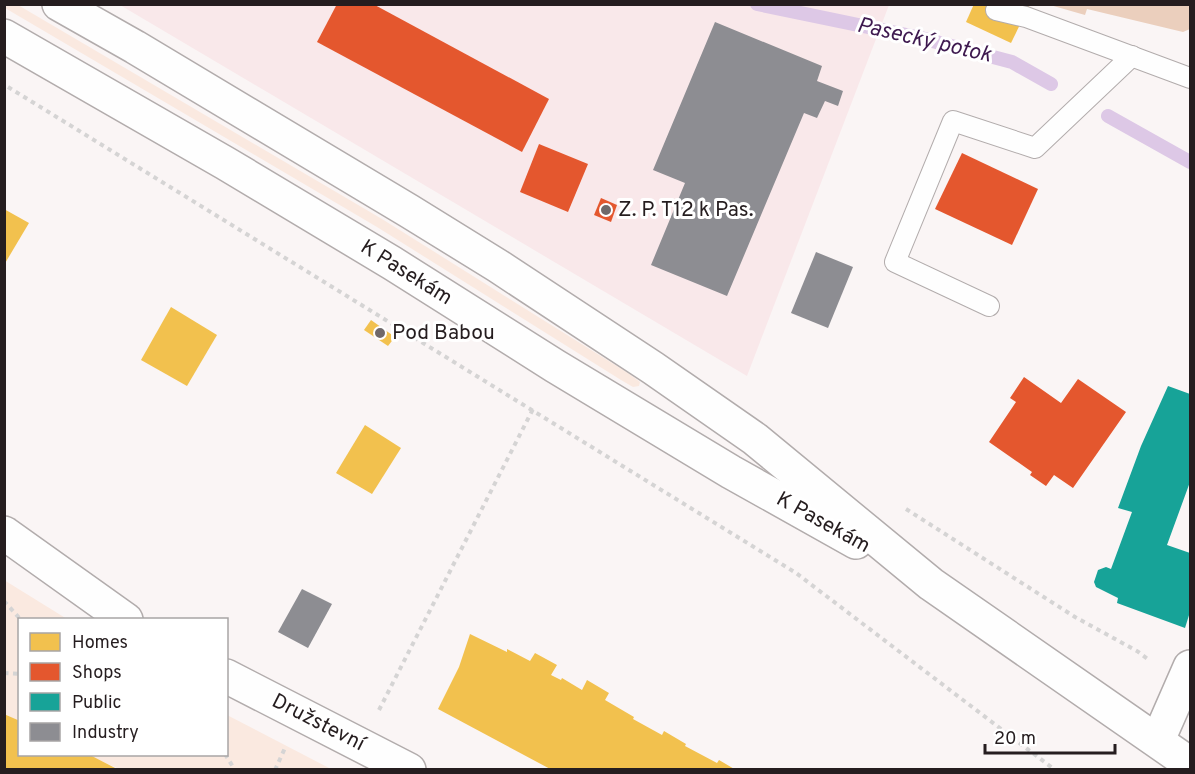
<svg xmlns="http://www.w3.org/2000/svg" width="1195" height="774" viewBox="0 0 1195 774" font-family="Overpass,sans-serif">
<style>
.built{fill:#f9e8ea}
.green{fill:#fae9e0}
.forest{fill:#ebcfbd}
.homes{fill:#f2c14e}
.shops{fill:#e4572e}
.public{fill:#17a398}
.industry{fill:#8d8d92}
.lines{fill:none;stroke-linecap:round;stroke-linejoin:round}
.stream{stroke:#ddc8e6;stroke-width:14}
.service-casing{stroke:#b2acac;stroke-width:22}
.minor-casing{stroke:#b2acac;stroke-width:36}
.tertiary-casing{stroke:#b2acac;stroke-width:36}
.path{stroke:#d5d4d4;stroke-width:4;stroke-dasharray:4.5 4.5;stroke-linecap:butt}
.service{stroke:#fefefe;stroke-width:20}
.minor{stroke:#fefefe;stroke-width:33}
.tertiary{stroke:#fefefe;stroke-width:33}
.poi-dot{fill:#70696a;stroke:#fff;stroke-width:2}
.labels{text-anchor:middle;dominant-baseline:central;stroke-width:6;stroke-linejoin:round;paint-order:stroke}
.poi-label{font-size:21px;fill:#251d1f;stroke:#fff;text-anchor:start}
.street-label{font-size:21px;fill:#251d1f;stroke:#fff}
.water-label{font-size:22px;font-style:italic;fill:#3e194f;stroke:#fff}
</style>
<rect width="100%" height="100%" fill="#faf5f5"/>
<polygon class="built" points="120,5 889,5 747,376"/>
<g class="green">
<polygon points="4,5 18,5 382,219 628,373 640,382 639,386 633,387 621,380 377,227 5,8"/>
<polygon points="4,580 67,619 20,620 19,721 5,714"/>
<polygon points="227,715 331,769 119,769 88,755 226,754"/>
</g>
<polygon class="forest" points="1050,5 1190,5 1190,29 1183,32 1087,9 1085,15"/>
<g class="homes">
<polygon points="974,4 1030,4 1011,43 966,22"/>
<polygon points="4,209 29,223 4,265"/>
<polygon points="171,307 217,335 187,386 141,360"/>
<polygon points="371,320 395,337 388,346 364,330"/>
<polygon points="365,425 401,448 372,494 336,473"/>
<polygon points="470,634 507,652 507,649 530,661 535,653 557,665 551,675 561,680 562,678 582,690 587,680 609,693 605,700 634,717 633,719 662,735 664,731 686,744 685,746 717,763 719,760 736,770 552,770 438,709 459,667"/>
<polygon points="4,714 20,721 20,754 88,754 119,770 4,770"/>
</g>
<g class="shops">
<polygon points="337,4 373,4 549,99 522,152 317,42"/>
<polygon points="539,144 588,164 568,212 520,192"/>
<polygon points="962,153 1038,189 1012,245 935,209"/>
<polygon points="601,198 617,205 611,222 594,215"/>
<polygon points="1024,377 1061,403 1078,379 1126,412 1073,488 1054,475 1046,486 1030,475 1032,472 989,442 1016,402 1010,398"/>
</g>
<polygon class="public" points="1168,386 1190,394 1190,482 1167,545 1190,553 1190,612 1185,628 1117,603 1118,598 1096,587 1094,582 1098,570 1106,567 1111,569 1132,512 1118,508 1141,446"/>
<g class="industry">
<polygon points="715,22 822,66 817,81 843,91 838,106 825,101 817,118 804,113 727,296 651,265 685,183 653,170"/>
<polygon points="816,252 853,267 828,328 791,313"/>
<polygon points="302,589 332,604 308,648 278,632"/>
</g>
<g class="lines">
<g class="stream">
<polyline points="757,4 921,38 1012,62 1051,84"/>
<polyline points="1108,116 1190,162"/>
</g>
<g class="service-casing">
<g id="service">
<polyline points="996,10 1026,17 1190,78"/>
<polyline points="989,306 895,262 953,121 1035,148 1132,56"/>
</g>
</g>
<g class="minor-casing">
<g id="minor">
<polyline points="4,533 126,620"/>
<polyline points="226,676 409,770"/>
<polyline points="1158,740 1190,667"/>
</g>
</g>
<g class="tertiary-casing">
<g id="tertiary">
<polyline points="59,4 135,47 409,211 498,266 653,368 755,439 931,584 1190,764"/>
<polyline points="4,36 225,163 392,263 555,366 731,472 856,542"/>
</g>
</g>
<g class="path">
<polyline points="8,87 796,573 1055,770"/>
<polyline points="906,509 1075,617 1137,651 1149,660"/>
<polyline points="4,601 21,620"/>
<polyline points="4,673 20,674"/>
<polyline points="379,710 533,409"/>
<polyline points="225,754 235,770"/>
<polyline points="275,770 285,748"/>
</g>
<use href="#service" class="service"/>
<use href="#minor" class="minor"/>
<use href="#tertiary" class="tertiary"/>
</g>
<g class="poi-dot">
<circle cx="606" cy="210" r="6"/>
<circle cx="380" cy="333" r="6"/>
</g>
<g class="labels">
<g class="poi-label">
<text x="618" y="210">Z. P. T12 k Pas.</text>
<text x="392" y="333">Pod Babou</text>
</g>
<g class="street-label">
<text transform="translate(406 273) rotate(32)">K Pasekám</text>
<text transform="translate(823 523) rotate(29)">K Pasekám</text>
<text transform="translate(318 723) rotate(27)">Družstevní</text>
</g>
<g class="water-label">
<text transform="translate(924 41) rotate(13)">Pasecký potok</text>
</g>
</g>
<rect width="1195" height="774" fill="none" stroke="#251d1f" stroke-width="12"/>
<rect x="18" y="618" width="210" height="138" fill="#ffffff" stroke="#a8a5a5" stroke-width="1.5"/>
<rect x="30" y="633" width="30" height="18" fill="#f2c14e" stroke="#a8a5a5" stroke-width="1.5"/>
<text x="72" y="648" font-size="18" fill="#251d1f">Homes</text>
<rect x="30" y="663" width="30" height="18" fill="#e4572e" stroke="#a8a5a5" stroke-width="1.5"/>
<text x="72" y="678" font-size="18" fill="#251d1f">Shops</text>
<rect x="30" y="693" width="30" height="18" fill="#17a398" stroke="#a8a5a5" stroke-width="1.5"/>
<text x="72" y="708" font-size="18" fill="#251d1f">Public</text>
<rect x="30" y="723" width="30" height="18" fill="#8d8d92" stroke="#a8a5a5" stroke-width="1.5"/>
<text x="72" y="738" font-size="18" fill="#251d1f">Industry</text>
<path d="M985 744v9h130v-9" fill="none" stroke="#251d1f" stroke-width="3"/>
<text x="994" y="744" font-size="18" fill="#251d1f" stroke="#ffffff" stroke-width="4.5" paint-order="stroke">20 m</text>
</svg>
